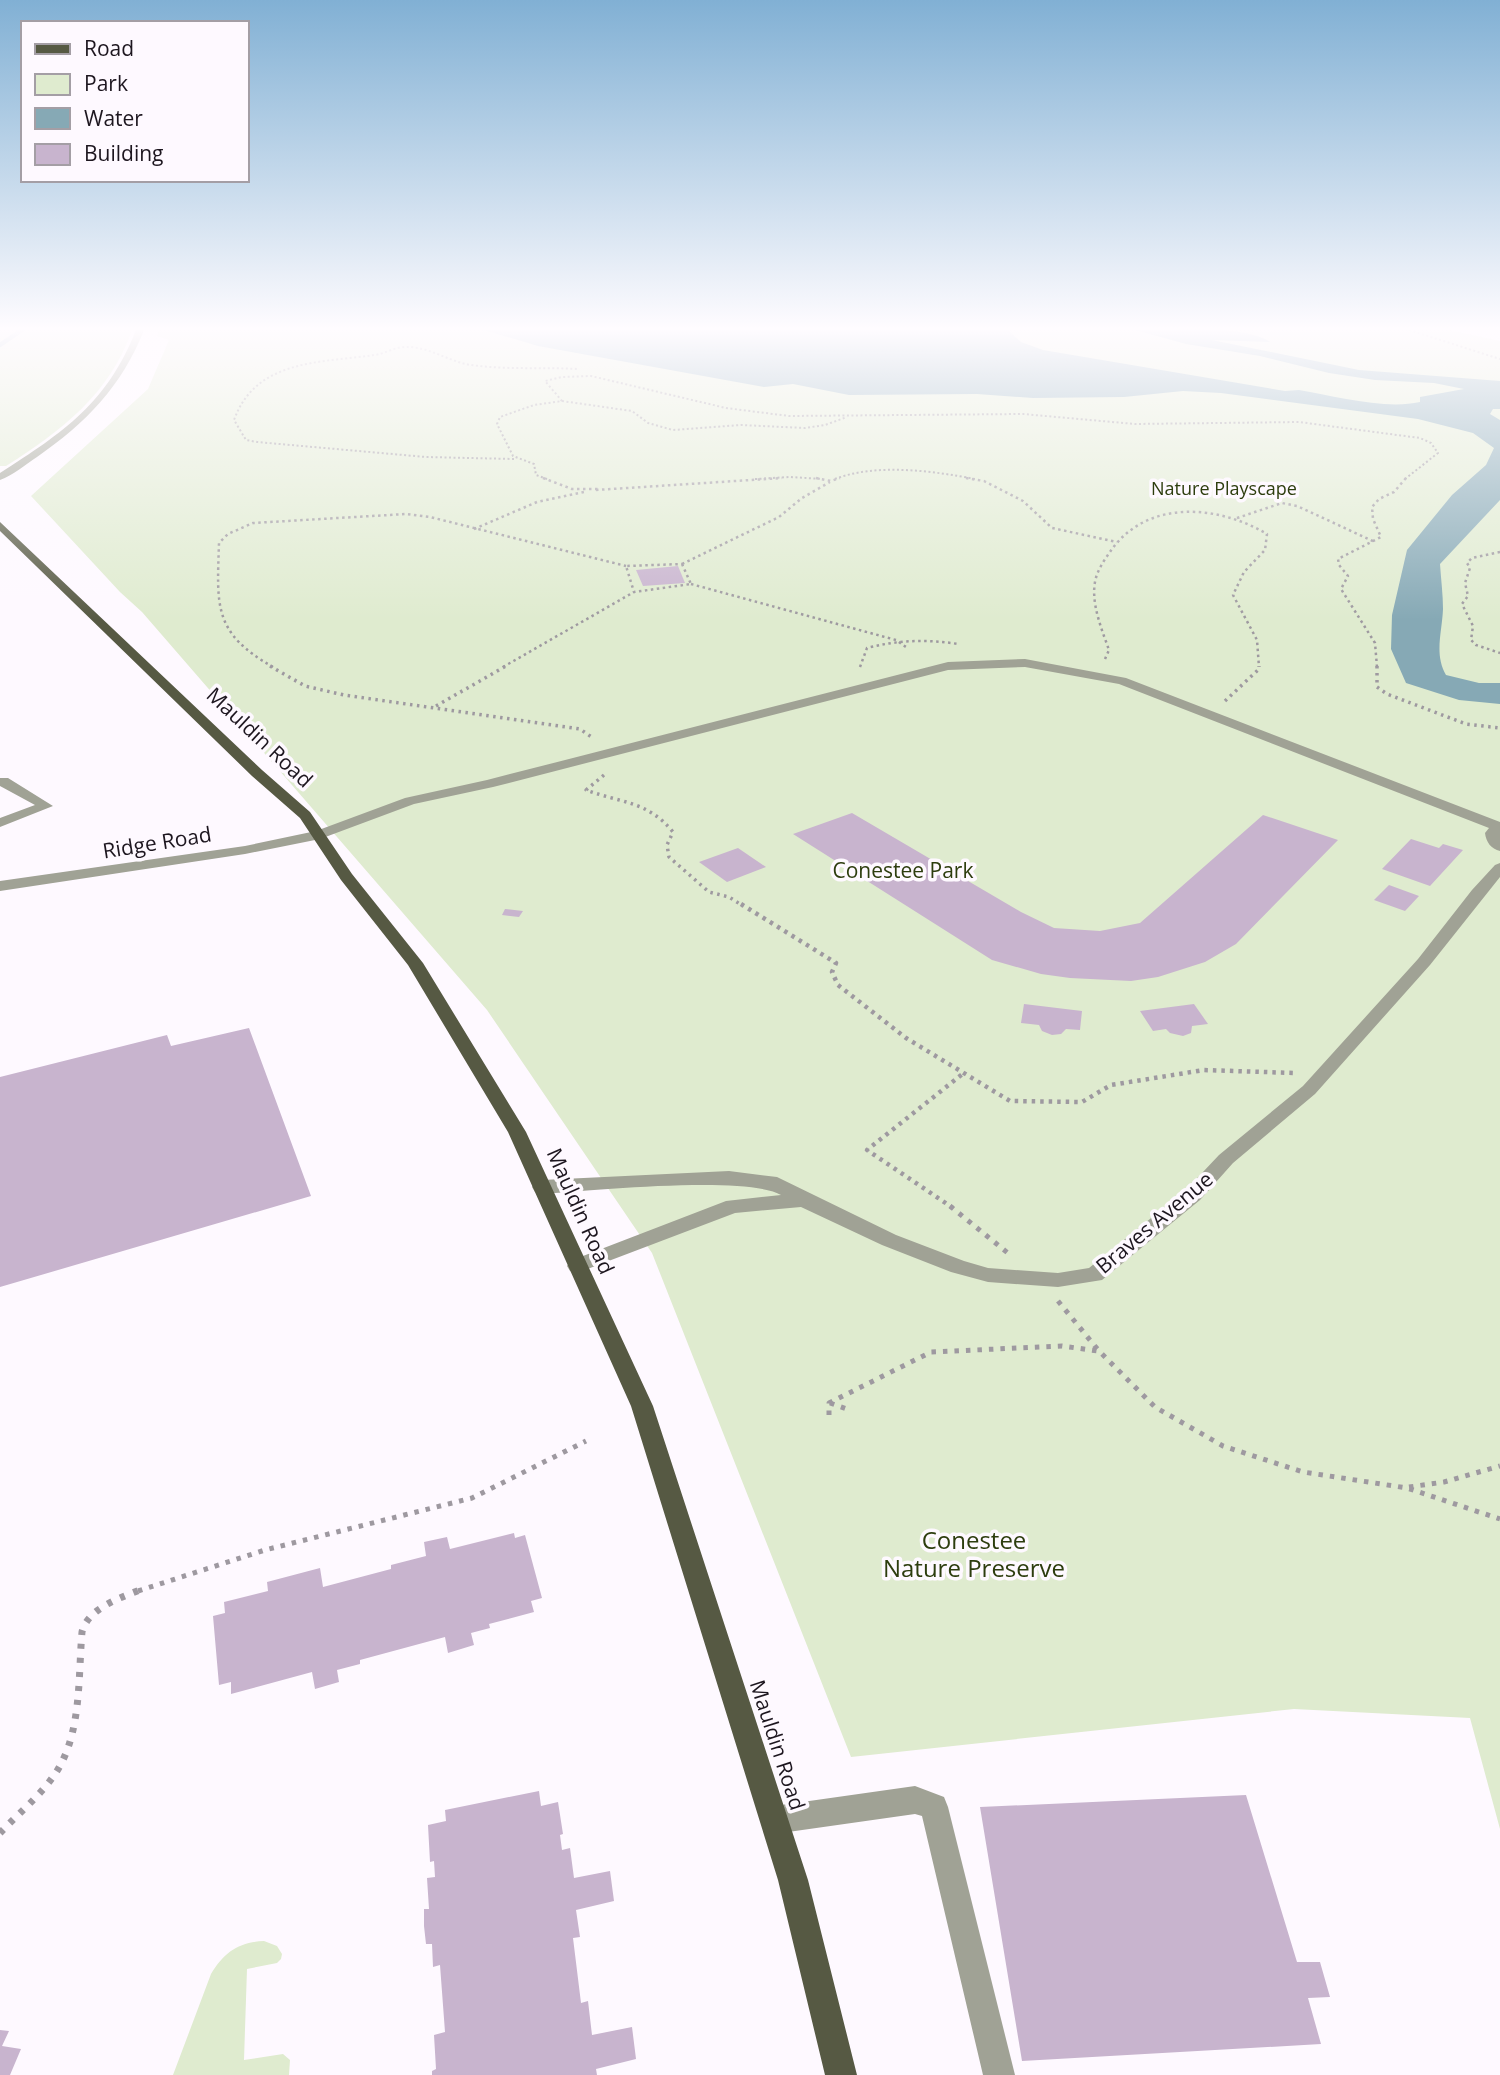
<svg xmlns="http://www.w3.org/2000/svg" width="1500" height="2075" viewBox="0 0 1500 2075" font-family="'Open Sans',sans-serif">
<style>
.green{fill:#dfebcf}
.water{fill:#86a9b5}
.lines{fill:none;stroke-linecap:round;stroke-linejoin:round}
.stream{stroke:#86a9b5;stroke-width:4.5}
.building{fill:#c8b4ce}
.path-far5{stroke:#9e99a0;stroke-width:2;stroke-dasharray:2 2.5;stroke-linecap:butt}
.path-far4{stroke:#9e99a0;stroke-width:2.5;stroke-dasharray:2.5 3.5;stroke-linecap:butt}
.path-far3{stroke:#9e99a0;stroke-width:3.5;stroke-dasharray:2.5 4.5;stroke-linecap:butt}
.path-far2{stroke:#9e99a0;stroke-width:4.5;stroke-dasharray:3.5 5;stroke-linecap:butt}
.path-far1{stroke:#9e99a0;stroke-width:5;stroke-dasharray:4.5 7;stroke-linecap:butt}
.path{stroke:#9e99a0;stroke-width:7;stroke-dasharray:5 9;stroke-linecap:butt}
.minor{fill:#a0a295;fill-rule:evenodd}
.major{fill:#565943;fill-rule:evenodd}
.labels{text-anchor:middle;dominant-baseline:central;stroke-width:7;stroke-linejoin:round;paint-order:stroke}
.far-park-label{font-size:18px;fill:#2d3d0e;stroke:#fef9ff}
.street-label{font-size:21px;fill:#1d161f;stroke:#fef9ff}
.park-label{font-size:21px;fill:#2d3d0e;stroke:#fef9ff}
.near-park-label{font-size:24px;fill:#2d3d0e;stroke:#fef9ff}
</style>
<rect width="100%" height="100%" fill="#fef9ff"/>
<g class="green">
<path d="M0,330H132C110,394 61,431 6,466H0Z"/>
<polygon points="159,330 1450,330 1500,341 1500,1829 1470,1718 1294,1709 851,1757 652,1253 487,1010 142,612 120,592 31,496 148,389 169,340 157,336"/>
<path d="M264,1941L277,1946L282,1954L281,1959L277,1963L247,1969L244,2060L283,2054L290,2060L289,2075H173L211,1974C224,1952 239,1942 264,1941Z"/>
</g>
<path class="water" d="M484,330H1008L1021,342L1043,350L1285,391L1299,390C1335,396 1385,410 1420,402V397L1464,389L1434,383L1375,380L1329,373L1260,356L1186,344L1135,330C1167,330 1244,324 1270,342L1212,340L1359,370L1500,381V409H1493L1490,414L1500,420V500L1440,564C1441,579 1443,595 1443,609C1442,633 1434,654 1446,675L1479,683H1500V704L1459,700L1406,683L1391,649L1392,615L1407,550L1452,495L1486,465L1494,448L1473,433L1418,419L1221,393L1183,391L1124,397L1033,398L977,394L849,395L793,384L764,387L538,346Z"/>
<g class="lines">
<polyline class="stream" points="0,345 22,330"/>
</g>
<g class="building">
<polygon points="678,566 685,583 643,586 636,570"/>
<polygon points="852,813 1021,912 1054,928 1100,931 1140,923 1263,815 1338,840 1236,944 1205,962 1158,977 1131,981 1070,978 1041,974 992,960 793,834"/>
<polygon points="1411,839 1439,848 1443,844 1463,850 1430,886 1382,869"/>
<polygon points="738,848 766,867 727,882 699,862"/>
<polygon points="1389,885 1419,896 1405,911 1374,900"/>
<polygon points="505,909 523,911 519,917 502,915"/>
<polygon points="1024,1004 1082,1011 1080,1030 1066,1029 1061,1034 1052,1035 1042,1031 1039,1025 1021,1023"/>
<polygon points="1194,1004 1208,1024 1192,1026 1191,1033 1183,1036 1170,1033 1166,1029 1153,1031 1140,1011"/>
<polygon points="249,1028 311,1196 0,1287 0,1077 167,1035 171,1046"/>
<polygon points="514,1533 515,1538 525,1535 542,1598 531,1601 534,1612 489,1624 490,1628 471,1633 474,1645 448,1653 445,1637 360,1660 360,1664 337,1670 339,1682 315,1689 312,1672 231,1694 231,1682 219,1685 213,1616 225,1613 224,1602 268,1591 267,1582 320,1568 323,1587 391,1569 391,1565 426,1556 424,1542 447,1537 450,1549"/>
<polygon points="539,1791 541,1806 558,1802 563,1834 560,1835 562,1850 570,1848 574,1878 610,1871 614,1901 576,1910 580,1937 573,1938 581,2003 588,2001 592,2035 632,2027 636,2059 596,2069 597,2075 432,2075 432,2071 436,2069 434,2035 445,2032 440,1965 433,1967 432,1944 426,1944 424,1926 424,1909 429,1909 427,1878 435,1877 434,1861 430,1862 428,1825 446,1821 445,1810"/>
<polygon points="1246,1795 1297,1962 1320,1962 1330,1997 1308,1998 1321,2044 1022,2061 980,1807"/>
<polygon points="0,2030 9,2031 2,2046 21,2049 10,2075 0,2075"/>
</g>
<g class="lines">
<g class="path-far5">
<polyline points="1409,330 1500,359"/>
<polyline points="562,401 632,411 648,423 673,430 741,425 805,428 825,425 847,417"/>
<path d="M514,459L426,457L257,442L246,440L234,420C256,359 320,363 374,355C385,354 394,347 405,347C429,346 449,362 471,365C507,370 543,367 578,369"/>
<polyline points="547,479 536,475 534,464 513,456 497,424 500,417 534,405 562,401 545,381 562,377 591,376 726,408 789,416 1023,414 1135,424 1299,422 1420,438 1431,443 1438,453 1405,479"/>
<polyline points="755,479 790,477 823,479"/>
<path d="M835,479C876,463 933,471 975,479"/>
</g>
<g class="path-far4">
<polyline points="543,478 572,489 598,489"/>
<polyline points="816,478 831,481 840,478"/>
<polyline points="966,478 984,481 1023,501 1052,528 1117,542"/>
<polyline points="596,490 782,478"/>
<polyline points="1237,518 1282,503 1297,506 1375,542"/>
<polyline points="474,529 537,502 584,492"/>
<polyline points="1500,552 1472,558 1467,563 1470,568 1465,583 1468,596 1462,604 1473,626 1471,640 1476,645 1500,653"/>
<polyline points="682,564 779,517 802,498 830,482"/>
<polygon points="682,564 691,584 634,592 626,566"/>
<polyline points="691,584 896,640 906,647"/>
<path d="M1105,659L1109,650C1102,630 1091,604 1095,582C1097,570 1105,559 1112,549C1149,499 1218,505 1267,534L1265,550L1244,572L1233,595L1257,640L1259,667"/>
<path d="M273,667C213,633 217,606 219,543L228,534L253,523L406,514L430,517L626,566"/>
<polyline points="503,667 634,592"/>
<path d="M860,667L867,648C898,640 927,639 958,644"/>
<polyline points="1377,667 1375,643 1341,589 1348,576 1339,565 1338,559 1381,537 1373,519 1372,507 1379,499 1394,492 1406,478"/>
</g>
<g class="path-far3">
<polyline points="270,666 305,686 344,695 580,729 593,738"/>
<polyline points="1377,666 1377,687 1387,694 1466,724 1500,728"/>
<polyline points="1225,701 1259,669 1259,666"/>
<polyline points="436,706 506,666"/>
<path d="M604,775L586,790C621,803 648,801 673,832L667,845L669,857L709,892L729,897L743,906"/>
</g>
<g class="path-far2">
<polyline points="741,904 836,963 832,972 838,985 906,1038 1010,1101 1082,1102 1111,1085 1204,1070 1294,1073"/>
<polyline points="953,1208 867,1150 965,1072"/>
</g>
<g class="path-far1">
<polyline points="950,1206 1009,1254"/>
<polyline points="1058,1301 1099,1351 1155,1407 1223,1446 1303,1472 1407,1488 1500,1519"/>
<polyline points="830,1403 847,1409"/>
<polyline points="829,1415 829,1403 931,1352 1062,1346 1098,1351"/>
<polyline points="1409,1487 1444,1482 1500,1466"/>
<polyline points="138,1591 265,1550 472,1498 586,1441"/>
</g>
<path class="path" d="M0,1833C18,1814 40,1796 55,1774C82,1734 78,1678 82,1632C88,1608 120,1598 142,1589"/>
<g class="minor">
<path d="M136,330H144C122,386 86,423 37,457C25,465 13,475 0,480V473C64,432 107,403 136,330Z"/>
<path d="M1025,659L1126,678L1500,822V851C1491,849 1486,842 1485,833L1489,828L1119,684L1025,667L948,670L493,787L414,804L320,839L245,854L0,891V881L245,846L316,831L405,798L487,780L948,662Z"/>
<polygon points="0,778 8,778 53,806 0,827 0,818 35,805 0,786"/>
<path d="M1500,863V877L1430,965L1315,1094L1233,1163L1200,1200L1102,1280L1058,1287L988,1282L951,1272L882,1245L801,1207L735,1213L577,1273L570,1271L567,1266L570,1261L726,1201L781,1195C747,1175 589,1191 542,1194L535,1192L532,1187L535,1182L542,1180L729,1171L777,1177L896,1235L964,1261L988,1268L1058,1273L1089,1268L1186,1190L1219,1155L1303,1086L1418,959L1472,890L1495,865Z"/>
<polygon points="915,1786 944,1797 948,1807 1015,2075 983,2075 922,1816 915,1814 774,1834 764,1830 760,1820 764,1810 774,1806"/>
</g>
<polygon class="major" points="0,522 262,770 310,812 352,874 423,963 526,1132 653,1406 808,1880 857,2075 825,2075 778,1880 631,1406 508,1132 408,965 341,880 300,818 252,776 0,531"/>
</g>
<linearGradient id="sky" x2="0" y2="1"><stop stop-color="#81b0d4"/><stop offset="0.53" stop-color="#fffcff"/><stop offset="1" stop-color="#fffcff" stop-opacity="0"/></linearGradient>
<rect width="1500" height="620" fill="url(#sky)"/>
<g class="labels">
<g class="far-park-label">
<text x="1224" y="488">Nature Playscape</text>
</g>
<g class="street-label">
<text transform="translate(260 737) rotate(43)">Mauldin Road</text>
<text transform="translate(157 842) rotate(-9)">Ridge Road</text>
<text transform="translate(581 1211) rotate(66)">Mauldin Road</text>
<text transform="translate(1154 1222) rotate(-40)">Braves Avenue</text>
<text transform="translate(778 1745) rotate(72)">Mauldin Road</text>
</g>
<g class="park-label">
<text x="903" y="870">Conestee Park</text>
</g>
<g class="near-park-label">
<text x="974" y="1539">Conestee<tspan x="974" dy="28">Nature Preserve</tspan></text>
</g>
</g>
<rect x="21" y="21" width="228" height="161" fill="#fef9ff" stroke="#a49ea5" stroke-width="2"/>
<rect x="35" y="44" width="35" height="10" fill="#565943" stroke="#a49ea5" stroke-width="2"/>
<text x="84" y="56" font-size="21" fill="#1d161f">Road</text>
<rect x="35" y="74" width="35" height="21" fill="#dfebcf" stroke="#a49ea5" stroke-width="2"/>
<text x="84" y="91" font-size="21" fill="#1d161f">Park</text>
<rect x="35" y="108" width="35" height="21" fill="#86a9b5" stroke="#a49ea5" stroke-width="2"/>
<text x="84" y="126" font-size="21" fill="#1d161f">Water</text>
<rect x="35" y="144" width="35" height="21" fill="#c8b4ce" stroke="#a49ea5" stroke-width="2"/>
<text x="84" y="161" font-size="21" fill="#1d161f">Building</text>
</svg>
